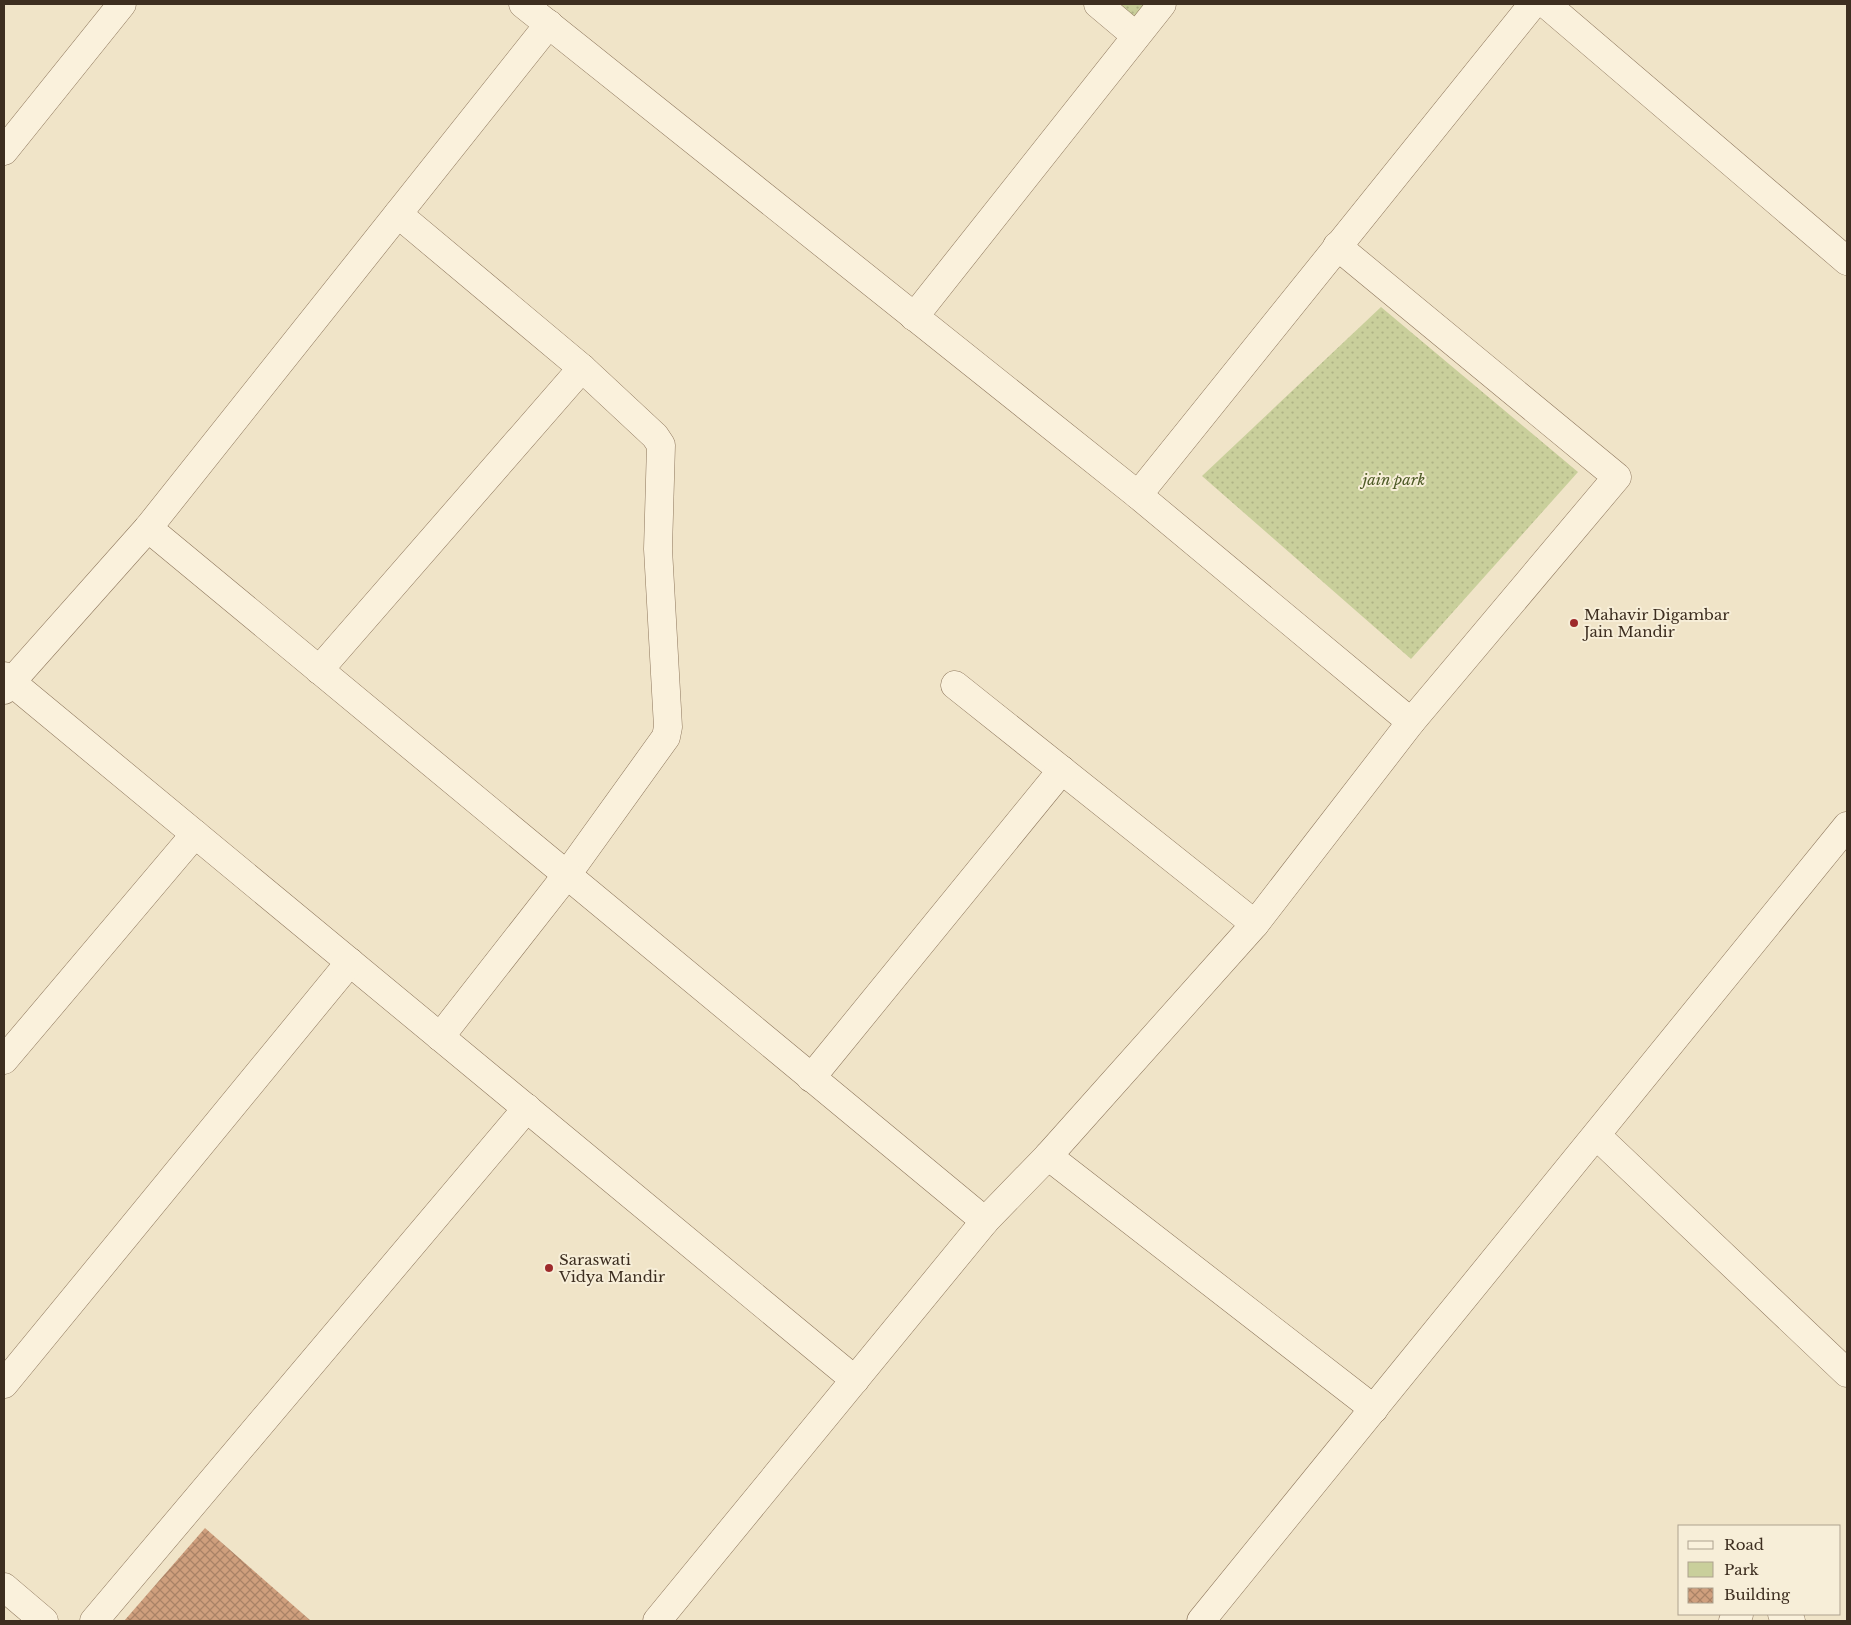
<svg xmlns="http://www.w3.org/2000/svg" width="1851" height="1625" viewBox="0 0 1851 1625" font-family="'Libre Baskerville',serif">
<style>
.green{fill:url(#green-dots)}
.building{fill:url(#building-cross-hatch)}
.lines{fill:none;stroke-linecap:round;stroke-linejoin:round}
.minor-casing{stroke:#8d765c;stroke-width:29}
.minor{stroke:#faf1dc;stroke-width:28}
.poi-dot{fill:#9e2a2b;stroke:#f7eed8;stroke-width:2}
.labels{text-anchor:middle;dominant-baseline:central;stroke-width:4;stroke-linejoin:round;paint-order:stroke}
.park-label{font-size:15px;font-style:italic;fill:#4d5a26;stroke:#f7eed8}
.poi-label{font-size:15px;fill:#3d2e20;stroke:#f7eed8;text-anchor:start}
</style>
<defs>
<pattern id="green-dots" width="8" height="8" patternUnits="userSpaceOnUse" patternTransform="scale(1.25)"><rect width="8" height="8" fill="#c9cf9b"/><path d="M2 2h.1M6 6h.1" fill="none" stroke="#aeb285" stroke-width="1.8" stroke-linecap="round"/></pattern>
<pattern id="building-cross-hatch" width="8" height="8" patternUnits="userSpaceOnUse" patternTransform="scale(1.25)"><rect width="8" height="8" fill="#cf9f7d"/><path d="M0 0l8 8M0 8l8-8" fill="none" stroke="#a98266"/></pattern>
</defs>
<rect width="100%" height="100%" fill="#f0e4c8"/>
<g class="green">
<polygon points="1098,4 1162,4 1136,36"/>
<polygon points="1381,307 1578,472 1411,659 1202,476"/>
</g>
<polygon class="building" points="205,1528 311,1621 124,1621"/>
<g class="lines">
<g class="minor-casing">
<g id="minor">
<polyline points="523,4 1138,495 1411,722 1617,477 1337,246"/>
<polyline points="1098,4 1136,36"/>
<polyline points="1546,4 1847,261"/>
<polyline points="4,151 122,4"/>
<polyline points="398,214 582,368 655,436 661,445 658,549 668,727 666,737 566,876 440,1037"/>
<polyline points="914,317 1162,4"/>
<polyline points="1138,495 1533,4"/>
<polyline points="148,528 985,1221"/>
<polyline points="319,670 582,368"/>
<polyline points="4,676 855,1380"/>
<polyline points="955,685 1255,924"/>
<polyline points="4,690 148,528 549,24"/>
<polyline points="4,1060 195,834"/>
<polyline points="811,1078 1062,770"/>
<polyline points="1597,1136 1847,1373"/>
<polyline points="1048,1156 1374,1409"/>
<polyline points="4,1384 350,962"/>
<polyline points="4,1587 44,1621"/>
<polyline points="1782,1614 1791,1621"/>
<polyline points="94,1621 527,1108"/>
<polyline points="657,1621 985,1221 1048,1156 1255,924 1411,722"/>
<polyline points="1201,1621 1847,826"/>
<polyline points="1733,1621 1739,1614"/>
</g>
</g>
<use href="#minor" class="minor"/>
</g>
<g class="poi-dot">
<circle cx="1574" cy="623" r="5"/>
<circle cx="549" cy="1268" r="5"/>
</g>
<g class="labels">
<g class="park-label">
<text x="1394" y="479">jain park</text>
</g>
<g class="poi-label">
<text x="1584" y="614">Mahavir Digambar<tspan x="1584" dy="17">Jain Mandir</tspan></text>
<text x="559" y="1259">Saraswati<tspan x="559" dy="17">Vidya Mandir</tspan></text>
</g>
</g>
<rect width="1851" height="1625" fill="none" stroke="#3d2e20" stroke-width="10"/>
<rect x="1678" y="1525" width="162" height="90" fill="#f7eed8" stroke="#ada18e"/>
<rect x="1688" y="1541" width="25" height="8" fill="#faf1dc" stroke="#ada18e"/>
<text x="1724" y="1550" font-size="15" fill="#3d2e20">Road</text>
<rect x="1688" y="1562" width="25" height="15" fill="#c9cf9b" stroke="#ada18e"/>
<text x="1724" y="1575" font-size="15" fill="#3d2e20">Park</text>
<rect x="1688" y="1588" width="25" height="15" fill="url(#building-cross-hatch)" stroke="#ada18e"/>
<text x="1724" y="1600" font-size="15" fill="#3d2e20">Building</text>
</svg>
